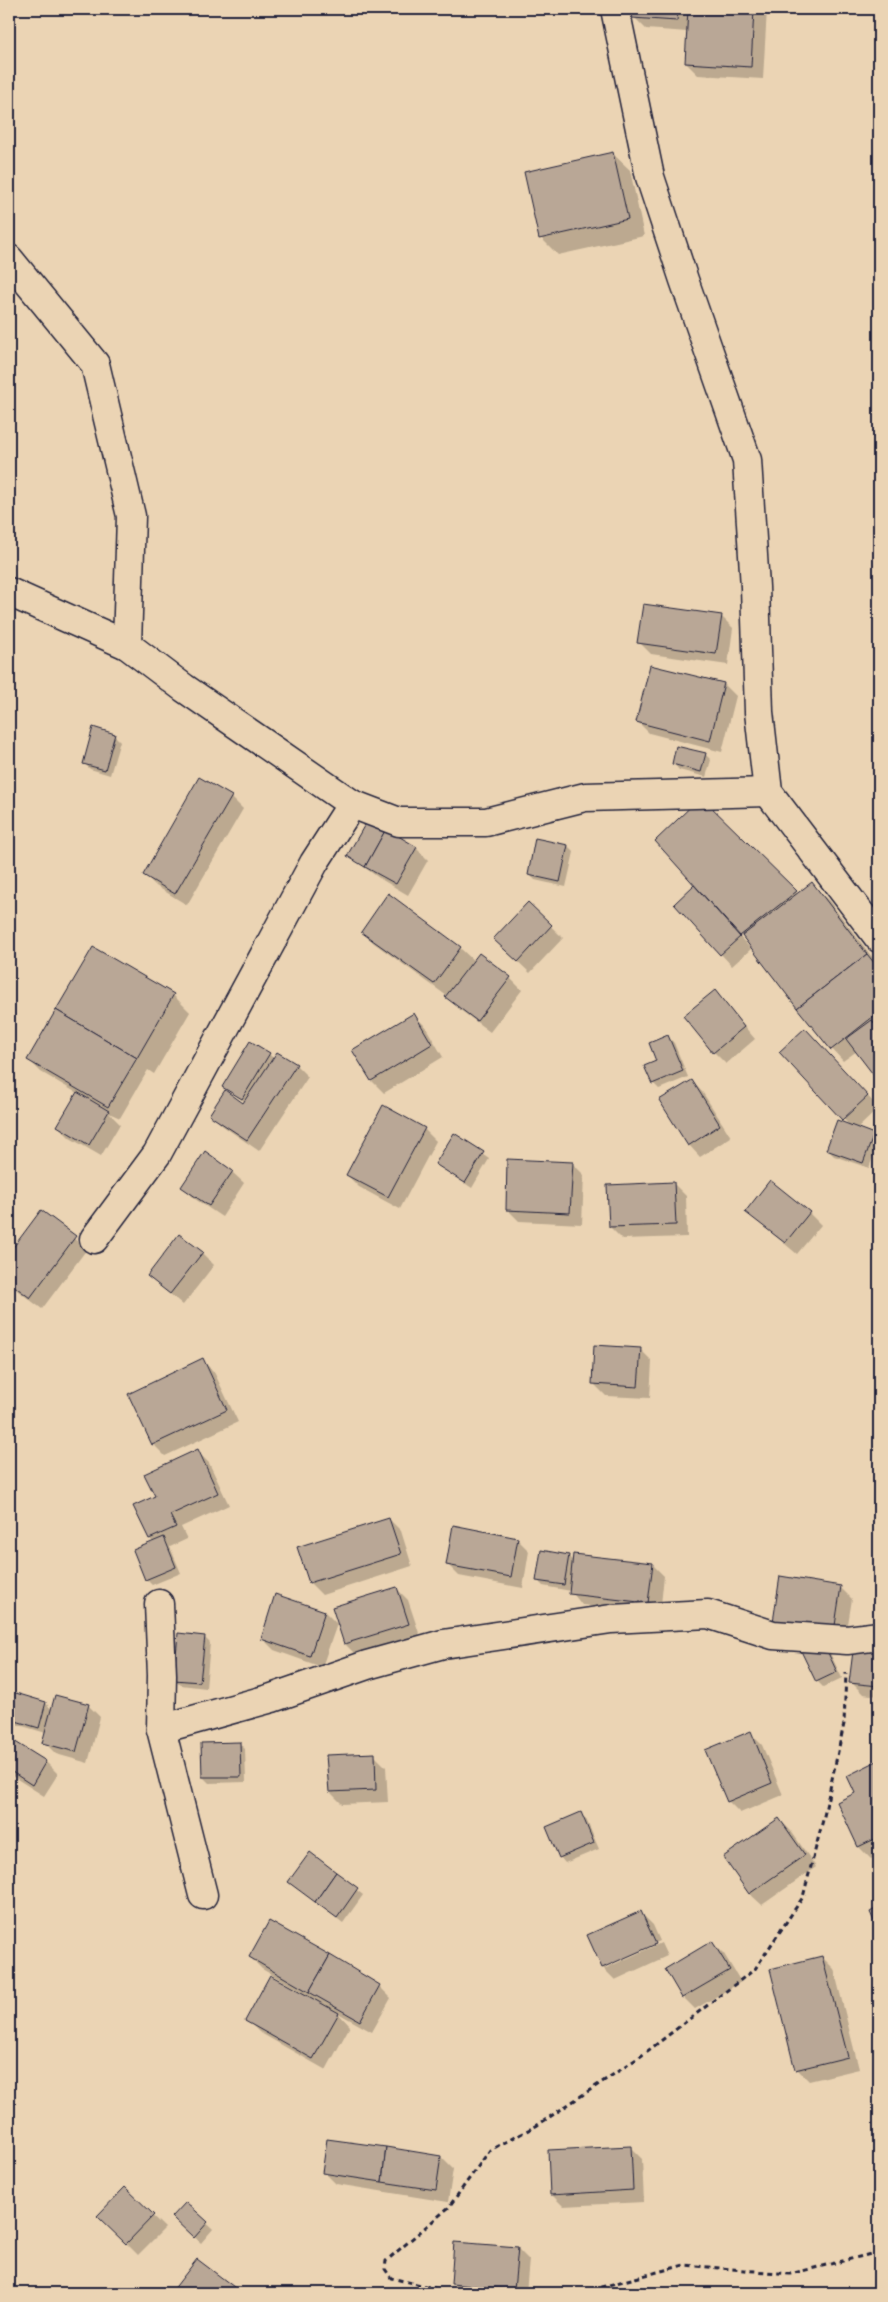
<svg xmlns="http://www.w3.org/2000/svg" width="888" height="2302" viewBox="0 0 888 2302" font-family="Dekko,sans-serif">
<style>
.shadow{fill:#0003}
.building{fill:#b9a796;stroke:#22223b}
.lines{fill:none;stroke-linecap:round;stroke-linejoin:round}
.street-casing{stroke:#22223b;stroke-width:31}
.path{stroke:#22223b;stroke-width:3;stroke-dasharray:5 4;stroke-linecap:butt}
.street{stroke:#ebd4b4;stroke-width:28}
</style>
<rect width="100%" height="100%" fill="#ebd4b4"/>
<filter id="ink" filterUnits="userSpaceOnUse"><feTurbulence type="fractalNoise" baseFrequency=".02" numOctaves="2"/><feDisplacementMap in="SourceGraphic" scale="10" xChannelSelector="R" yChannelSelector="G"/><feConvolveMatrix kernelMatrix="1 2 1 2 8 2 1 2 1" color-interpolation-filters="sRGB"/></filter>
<g filter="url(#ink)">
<g class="shadow">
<polygon points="634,9 767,9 763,79 698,75 686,63 688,32 646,29 634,17"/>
<polygon points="612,153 630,170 644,236 558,255 541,238"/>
<polygon points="721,616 733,628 728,665 651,654 639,642"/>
<polygon points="724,684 736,696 722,752 649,733 637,721"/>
<polygon points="114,735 120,741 110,775 90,769 84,763"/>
<polygon points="705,754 711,760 706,777 679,770 674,764"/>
<polygon points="231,797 243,809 187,905 156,886 144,874"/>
<polygon points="701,798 798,894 812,884 829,901 879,966 879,1080 857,1051 843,1061 832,1049 741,935 739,936 751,949 732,966 721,954 701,893"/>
<polygon points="536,840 568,846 574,852 566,887 535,880 529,874"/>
<polygon points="416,848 428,860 408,895 379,878 349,856"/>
<polygon points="528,904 563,938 530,973 507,951"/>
<polygon points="362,931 460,948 474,961 510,978 522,990 490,1032 459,1009 447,996 374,943"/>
<polygon points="714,991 755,1039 726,1064 714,1052"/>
<polygon points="173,995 190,1012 154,1074 148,1070 120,1118 109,1113 120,1124 101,1156 70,1138 58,1126 77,1093 41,1072 29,1060"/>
<polygon points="413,1014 425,1026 443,1057 384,1093 372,1081 354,1051"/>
<polygon points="668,1037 674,1043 688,1077 659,1089 653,1083 657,1062"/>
<polygon points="816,1042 879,1108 857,1129 873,1135 879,1141 869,1168 834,1156 828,1150 851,1127 781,1052"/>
<polygon points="269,1054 274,1059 296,1065 308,1077 259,1151 223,1126 211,1115 244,1104 245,1102 224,1087"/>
<polygon points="692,1081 703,1093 731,1137 700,1157 689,1145"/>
<polygon points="424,1129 436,1141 400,1209 359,1187 347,1175"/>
<polygon points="454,1135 489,1159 472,1188 436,1164"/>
<polygon points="572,1163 584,1175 582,1224 519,1221 507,1209"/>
<polygon points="232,1172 244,1183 222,1217 195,1199 183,1187"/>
<polygon points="674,1184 686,1196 687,1237 622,1239 610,1227"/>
<polygon points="41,1212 87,1249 42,1309 9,1284 9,1255"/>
<polygon points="747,1212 809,1213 821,1225 797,1254"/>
<polygon points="202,1253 214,1265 183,1305 149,1276"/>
<polygon points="640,1349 652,1361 650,1398 606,1396 594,1384"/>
<polygon points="202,1360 214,1372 238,1422 165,1456 153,1444"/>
<polygon points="197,1451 209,1463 229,1505 181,1527 187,1539 170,1547 181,1573 152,1585 146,1579 154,1543 150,1539 156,1497"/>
<polygon points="389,1519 401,1531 412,1566 322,1595 310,1583"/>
<polygon points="517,1539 529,1551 523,1588 459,1576 447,1564"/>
<polygon points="568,1556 574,1562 652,1564 664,1576 660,1614 582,1605 571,1591 543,1586 537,1580"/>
<polygon points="840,1587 852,1599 845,1643 774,1622"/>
<polygon points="396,1588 408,1600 420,1636 357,1656 345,1644 334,1608"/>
<polygon points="325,1612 337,1624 322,1667 274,1650 262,1638"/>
<polygon points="204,1637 210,1643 206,1688 181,1685 175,1680"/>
<polygon points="827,1647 842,1678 823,1687 817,1681"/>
<polygon points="879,1647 879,1696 863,1694 851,1682"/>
<polygon points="10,1693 46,1703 52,1710 88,1705 100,1717 88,1763 56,1754 44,1742 46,1733 9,1722"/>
<polygon points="750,1733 762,1745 783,1795 740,1813 728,1801"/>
<polygon points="9,1740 46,1762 58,1774 44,1796 9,1774"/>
<polygon points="239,1743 245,1749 246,1782 209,1783 203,1777"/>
<polygon points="374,1755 386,1767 388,1802 342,1804 330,1792"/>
<polygon points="879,1761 879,1855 871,1859 859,1847 838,1803 856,1794 848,1776"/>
<polygon points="581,1814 586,1819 599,1849 565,1863 560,1857"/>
<polygon points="779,1819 791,1831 816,1867 762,1905 750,1894 725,1857"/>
<polygon points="310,1854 363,1895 343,1923 290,1882"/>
<polygon points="641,1913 653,1925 660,1941 606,1965 606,1968 661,1943 667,1956 615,1980 603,1968"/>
<polygon points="270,1922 379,1986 391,1998 372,2032 338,2013 350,2026 326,2070 259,2032 247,2020 295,1988 262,1969 250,1957"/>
<polygon points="712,1942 724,1954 741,1982 695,2009 683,1997 667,1970"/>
<polygon points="822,1957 834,1969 859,2069 809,2081 797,2069"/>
<polygon points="630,2147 642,2159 644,2202 563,2206 551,2194"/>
<polygon points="441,2157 453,2169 448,2202 336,2184 324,2172"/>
<polygon points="125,2189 165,2228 138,2255 99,2216"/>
<polygon points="186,2204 213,2229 201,2243 179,2223"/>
<polygon points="517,2248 529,2260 526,2293 461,2293 452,2284"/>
<polygon points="198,2261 240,2293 177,2293 174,2290"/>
</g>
<g class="building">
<polygon points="633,9 678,9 677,21 632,18"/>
<polygon points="688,9 754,9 751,67 685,63"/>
<polygon points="613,152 628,219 539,239 524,172"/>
<polygon points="643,604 722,615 716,654 637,643"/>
<polygon points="650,665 724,683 710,741 636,722"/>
<polygon points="93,727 115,734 105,770 83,764"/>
<polygon points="676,746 706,753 701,772 672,764"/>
<polygon points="199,777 232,796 175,894 143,875"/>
<polygon points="701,797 797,891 740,936 655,841"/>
<polygon points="368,819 386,829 365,867 347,856"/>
<polygon points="386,829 417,847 396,884 365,867"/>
<polygon points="535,838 568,845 560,882 528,875"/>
<polygon points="812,882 867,954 797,1008 742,936"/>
<polygon points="694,885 740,937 720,955 674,904"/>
<polygon points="388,893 461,947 434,984 361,932"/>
<polygon points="528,902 552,925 518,962 493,939"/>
<polygon points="93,947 174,994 137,1058 56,1010"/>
<polygon points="479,953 511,977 477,1021 445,997"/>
<polygon points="867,954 879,969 879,1012 831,1050 797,1008"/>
<polygon points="715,990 744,1027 713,1053 683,1016"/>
<polygon points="56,1010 137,1058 108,1107 27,1060"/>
<polygon points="414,1013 432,1044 371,1081 352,1050"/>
<polygon points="872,1020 879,1029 879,1082 846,1039"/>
<polygon points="805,1028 868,1096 842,1120 779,1052"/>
<polygon points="668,1035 683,1071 652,1084 644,1066 656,1061 649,1043"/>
<polygon points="250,1041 270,1053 242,1099 222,1087"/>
<polygon points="277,1052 297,1064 247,1140 209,1115 225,1090 243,1103"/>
<polygon points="692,1080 720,1125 688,1146 659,1100"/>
<polygon points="77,1092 109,1111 89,1145 57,1126"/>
<polygon points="383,1105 425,1128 388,1197 346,1175"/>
<polygon points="837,1120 874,1134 863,1163 826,1150"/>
<polygon points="454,1133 484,1152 465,1183 435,1164"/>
<polygon points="205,1151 233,1171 209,1206 181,1187"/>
<polygon points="507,1159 573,1162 570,1213 506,1210"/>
<polygon points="770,1180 810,1212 785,1243 745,1212"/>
<polygon points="674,1182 676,1225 609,1227 607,1185"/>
<polygon points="41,1210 76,1236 30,1298 9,1282 9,1253"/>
<polygon points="179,1234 203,1252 170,1294 147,1276"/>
<polygon points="594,1345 641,1348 638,1387 592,1384"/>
<polygon points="203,1358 227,1410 152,1445 128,1394"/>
<polygon points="198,1449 218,1493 170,1515 176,1527 149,1539 133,1506 155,1496 144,1474"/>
<polygon points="389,1518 401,1554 309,1583 297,1547"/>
<polygon points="453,1525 518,1538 511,1577 446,1565"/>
<polygon points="164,1537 176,1567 145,1580 133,1550"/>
<polygon points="541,1550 569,1555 564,1585 536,1581"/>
<polygon points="573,1554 653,1563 648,1603 569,1594"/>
<polygon points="780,1576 841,1586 834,1632 773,1622"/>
<polygon points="397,1587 409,1624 344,1644 332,1607"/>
<polygon points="275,1594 325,1611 310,1656 261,1639"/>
<polygon points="178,1633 205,1636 200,1682 174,1680"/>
<polygon points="822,1640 837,1672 816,1682 801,1651"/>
<polygon points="854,1643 879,1646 879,1686 849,1683"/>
<polygon points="9,1691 46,1702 39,1728 9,1719"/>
<polygon points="55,1695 89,1704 76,1752 42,1743"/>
<polygon points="751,1731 772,1783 727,1802 705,1750"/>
<polygon points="9,1738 46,1761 32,1785 9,1770"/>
<polygon points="240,1742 241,1777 202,1777 201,1743"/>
<polygon points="375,1753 376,1790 329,1792 326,1755"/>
<polygon points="879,1760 879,1837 858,1847 837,1802 855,1793 847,1776"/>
<polygon points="581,1812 594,1843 559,1858 546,1827"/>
<polygon points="779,1818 805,1855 749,1894 723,1857"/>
<polygon points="310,1852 336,1872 315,1902 288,1882"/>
<polygon points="336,1872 358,1888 337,1918 315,1902"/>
<polygon points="879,1907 879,1924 876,1926 870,1912"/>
<polygon points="641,1911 656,1944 602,1968 587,1935"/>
<polygon points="269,1921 330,1955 309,1992 249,1957"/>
<polygon points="712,1941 730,1970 682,1998 665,1969"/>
<polygon points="330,1955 380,1985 360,2021 309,1992"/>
<polygon points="822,1956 848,2057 795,2070 770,1969"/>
<polygon points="270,1975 339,2013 313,2059 245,2021"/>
<polygon points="327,2139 386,2147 382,2182 322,2173"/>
<polygon points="631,2146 633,2190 550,2195 548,2150"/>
<polygon points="386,2147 441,2156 436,2190 382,2182"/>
<polygon points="125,2187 154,2215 126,2244 97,2216"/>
<polygon points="186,2202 208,2222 194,2238 172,2217"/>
<polygon points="454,2242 518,2247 514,2290 451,2284"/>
<polygon points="197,2259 242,2293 176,2293 173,2290"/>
</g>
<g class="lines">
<g class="street-casing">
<g id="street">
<polyline points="615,9 650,177 684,280 747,460 755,587 759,712 768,792 879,938"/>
<polyline points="9,259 95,364 131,516 127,645"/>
<polyline points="9,592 127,645 184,688 352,804 399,822 486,822 585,797 768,792"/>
<polyline points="94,1239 157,1154 314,863 352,804"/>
<polyline points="159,1604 162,1675 161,1729 203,1895"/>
<polyline points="161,1729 272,1698 367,1665 443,1644 611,1619 708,1614 773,1635 847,1640 879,1636"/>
</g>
</g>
<g class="path">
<polyline points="455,2293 391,2278 385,2269 386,2261 448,2208 490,2150 536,2126 641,2056 755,1969 803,1897 824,1816 844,1724 846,1673"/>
<polyline points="565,2293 590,2290 684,2265 790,2274 879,2252"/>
</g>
<use href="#street" class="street"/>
</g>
</g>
<rect width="888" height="2302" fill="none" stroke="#ebd4b4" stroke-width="30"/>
<rect x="15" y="15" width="858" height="2272" fill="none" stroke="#22223b" stroke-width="2" filter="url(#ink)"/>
</svg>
